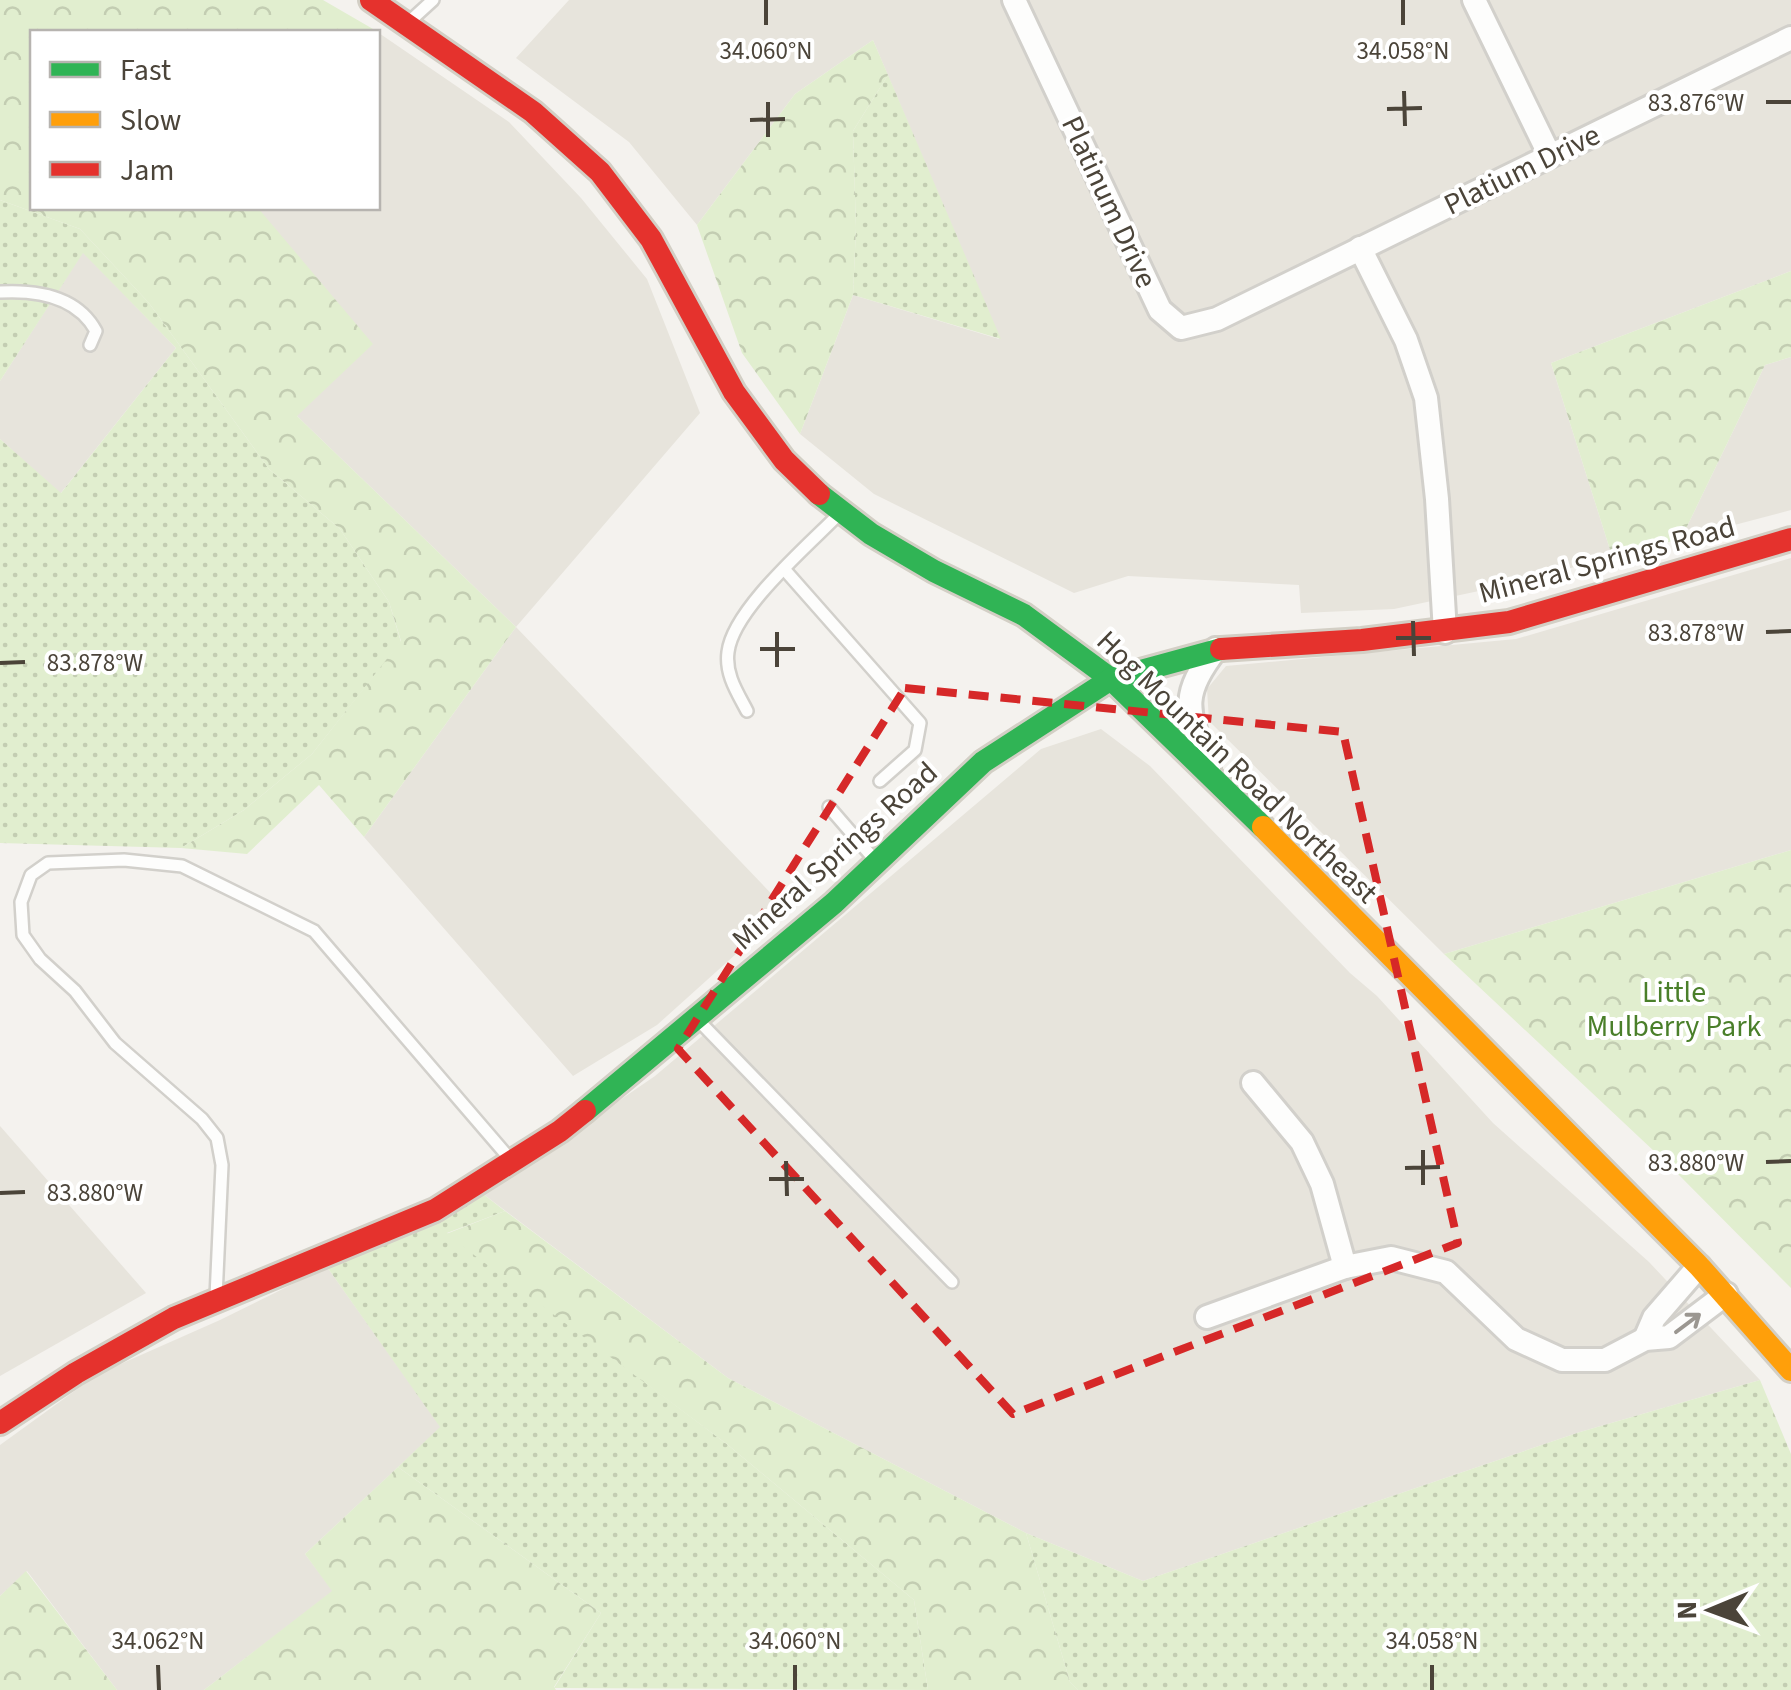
<svg xmlns="http://www.w3.org/2000/svg" width="1791" height="1690" viewBox="0 0 1791 1690" font-family="'Source Sans 3',sans-serif">
<style>
.residential{fill:#e7e4dc}
.grass{fill:url(#grass-dots)}
.forest{fill:url(#forest-crowns)}
.lines{fill:none;stroke-linecap:round;stroke-linejoin:round}
.lane-casing{stroke:#d2d0cb;stroke-width:16}
.street-casing{stroke:#d2d0cb;stroke-width:28}
.fast-casing{stroke:#d3cfc5;stroke-width:28}
.slow-casing{stroke:#d3cfc5;stroke-width:28}
.jam-casing{stroke:#d3cfc5;stroke-width:28}
.lane{stroke:#fdfdfc;stroke-width:11}
.street{stroke:#fdfdfc;stroke-width:22}
.fast{stroke:#30b455;stroke-width:22}
.slow{stroke:#ff9f0a;stroke-width:22}
.jam{stroke:#e5322d;stroke-width:22}
.oneway{stroke:#9b9791}
.marked{fill:none;stroke:#d62828;stroke-width:8;stroke-dasharray:20 12;stroke-linejoin:round}
.ticks{fill:none;stroke:#4b4439;stroke-width:4}
.labels{text-anchor:middle;dominant-baseline:central;stroke-width:8;stroke-linejoin:round;paint-order:stroke}
.street-label{font-size:30px;fill:#4b4439;stroke:#fff}
.park-label{font-size:30px;fill:#4a7f2a;stroke:#fff}
.ticks-label{font-size:25px;text-anchor:middle;fill:#4b4439;stroke:#fff;stroke-width:8;stroke-linejoin:round;paint-order:stroke}
</style>
<defs>
<pattern id="grass-dots" width="8" height="8" patternUnits="userSpaceOnUse" patternTransform="scale(2.5)"><rect width="8" height="8" fill="#e1eecf"/><path d="M2 2h.1M6 6h.1" fill="none" stroke="#c3cdb2" stroke-width="1.8" stroke-linecap="round"/></pattern>
<pattern id="forest-crowns" width="20" height="18" patternUnits="userSpaceOnUse" patternTransform="scale(2.5)"><rect width="20" height="18" fill="#e1eecf"/><path d="M2 6a3 3 0 1 1 6 0M12 15a3 3 0 1 1 6 0" fill="none" stroke="#c3cdb2"/></pattern>
</defs>
<rect width="100%" height="100%" fill="#f4f2ee"/>
<g class="residential">
<polygon points="569,0 1791,0 1791,271 1551,363 1612,556 1526,581 1394,609 1301,613 1299,585 1128,576 1074,593 874,494 800,434 853,295 999,339 873,40 795,94 697,225 629,142 516,58"/>
<polygon points="373,29 509,122 581,198 647,279 700,413 516,627 786,909 657,1025 573,1076 364,837 516,627 297,416 257,209 378,208 378,32 371,32"/>
<polygon points="83,252 176,348 60,494 0,439 0,381"/>
<polygon points="1791,357 1791,510 1681,539 1765,365"/>
<polygon points="1791,558 1791,850 1444,954 1209,721 1207,689 1226,666 1516,639"/>
<polygon points="1101,729 1150,766 1350,973 1377,996 1493,1123 1649,1262 1760,1380 1580,1432 1143,1581 1026,1533 728,1378 483,1194 655,1076 1041,749"/>
<polygon points="0,1126 146,1293 0,1376"/>
<polygon points="327,1267 441,1427 305,1554 333,1591 204,1690 117,1690 27,1571 0,1596 0,1445 98,1374 220,1320"/>
</g>
<g class="grass">
<polygon points="888,75 1001,339 853,295 856,228 853,131"/>
<polygon points="0,200 80,229 149,303 269,469 340,529 389,602 401,642 312,754 244,810 181,848 0,843 0,439 61,493 176,348 83,253 0,381"/>
<polygon points="483,1194 505,1211 447,1233 728,1445 914,1600 928,1690 554,1688 601,1613 398,1467 440,1427 327,1267"/>
<polygon points="1760,1380 1791,1454 1791,1690 1078,1690 1070,1682 1026,1533 1143,1581 1580,1432"/>
</g>
<g class="forest">
<polygon points="0,0 323,0 373,29 371,32 32,32 32,208 258,208 373,344 297,416 516,627 364,837 319,785 247,854 181,848 244,810 312,754 401,641 389,602 340,529 269,469 149,303 80,229 0,200"/>
<polygon points="873,40 888,75 853,131 856,228 853,295 800,434 742,353 697,225 795,94"/>
<polygon points="1791,271 1791,357 1765,365 1681,539 1612,556 1551,363"/>
<polygon points="1791,850 1791,1288 1672,1168 1444,954"/>
<polygon points="505,1211 728,1378 1026,1533 1070,1682 1078,1690 928,1690 914,1600 728,1445 446,1234"/>
<polygon points="398,1467 601,1613 554,1687 556,1690 204,1690 332,1591 305,1554"/>
<polygon points="26,1571 117,1690 0,1690 0,1596"/>
</g>
<g class="lines">
<g class="lane-casing">
<g id="lane">
<polyline points="410,21 433,0"/>
<path d="M0,292C36,290 77,296 96,331L90,345"/>
<polyline points="784,569 920,723 915,750 880,781"/>
<path d="M747,711C737,692 725,674 728,652C733,609 810,544 841,512"/>
<polyline points="829,807 874,859"/>
<polyline points="699,1021 952,1282"/>
<polyline points="216,1297 222,1165 217,1138 202,1119 115,1043 75,991 40,959 23,935 21,902 31,875 48,863 124,860 182,866 314,931 510,1159"/>
</g>
</g>
<g class="street-casing">
<g id="street">
<polyline points="1014,0 1160,310 1181,328 1217,319 1791,38"/>
<polyline points="1474,0 1550,156"/>
<polyline points="1360,248 1406,340 1426,398 1437,499 1445,632"/>
<path d="M1209,768C1189,713 1177,699 1216,649"/>
<polyline points="1253,1083 1302,1142 1322,1184 1345,1267"/>
<polyline points="1207,1317 1345,1267 1391,1258 1446,1272 1516,1339 1562,1360 1605,1360 1645,1339 1669,1337 1726,1294"/>
<polyline points="1645,1339 1654,1318 1699,1266"/>
</g>
</g>
<g class="fast-casing">
<g id="fast">
<polyline points="819,494 871,534 934,571 1024,615 1111,679 1263,827"/>
<polyline points="585,1111 834,903 983,762 1111,679 1221,649"/>
</g>
</g>
<g class="slow-casing">
<polyline id="slow" points="1263,827 1699,1266 1791,1370"/>
</g>
<g class="jam-casing">
<g id="jam">
<polyline points="371,0 533,112 600,172 651,239 734,392 784,460 819,494"/>
<polyline points="1221,649 1362,640 1509,622 1791,539"/>
<polyline points="0,1423 76,1373 174,1318 435,1210 560,1131 585,1111"/>
</g>
</g>
<use href="#lane" class="lane"/>
<use href="#street" class="street"/>
<use href="#fast" class="fast"/>
<use href="#slow" class="slow"/>
<use href="#jam" class="jam"/>
</g>
<defs><path id="oneway-shaft" d="M-6 0H5M1.5-3L5.5 0L1.5 3" fill="none" stroke-width="1.6" stroke-linecap="round" stroke-linejoin="round" transform="scale(2.5)"/></defs>
<use class="oneway" href="#oneway-shaft" transform="translate(1688 1323) rotate(-37)"/>
<path class="marked" d="M905,688L1343,732L1458,1243L1013,1414L678,1049Z"/>
<path class="ticks" d="M766,0V25M1403,0V25M1404,91L1405,126M768,102V137M1766,102H1791M1387,109L1422,108M750,120L785,119M1413,621L1414,656M777,632V667M1766,632L1791,631M1396,638H1431M760,649H795M0,663L25,662M1423,1150V1185M786,1161L787,1196M1766,1162L1791,1161M1405,1168L1440,1167M769,1179H804M0,1193L25,1192M158,1665L159,1690M795,1665V1690M1432,1665V1690"/>
<g class="labels">
<g class="street-label">
<text transform="translate(1522 170) rotate(-26)">Platium Drive</text>
<text transform="translate(1109 202) rotate(65)">Platinum Drive</text>
<text transform="translate(1607 560) rotate(-15)">Mineral Springs Road</text>
<text transform="translate(1237 767) rotate(44)">Hog Mountain Road Northeast</text>
<text transform="translate(835 856) rotate(-42)">Mineral Springs Road</text>
</g>
<g class="park-label">
<text x="1674" y="992">Little<tspan x="1674" dy="34">Mulberry Park</tspan></text>
</g>
</g>
<g class="ticks-label">
<text x="766" y="59">34.060°N</text>
<text x="1403" y="59">34.058°N</text>
<text x="1696" y="111">83.876°W</text>
<text x="1696" y="641">83.878°W</text>
<text x="95" y="671">83.878°W</text>
<text x="1696" y="1171">83.880°W</text>
<text x="95" y="1201">83.880°W</text>
<text x="158" y="1649">34.062°N</text>
<text x="795" y="1649">34.060°N</text>
<text x="1432" y="1649">34.058°N</text>
</g>
<rect x="30" y="30" width="350" height="180" fill="#ffffff" stroke="#b7b4b0" stroke-width="2.5"/>
<rect x="50" y="62" width="50" height="15" fill="#30b455" stroke="#b7b4b0" stroke-width="2.5"/>
<text x="120" y="80" font-size="30" fill="#4b4439">Fast</text>
<rect x="50" y="112" width="50" height="15" fill="#ff9f0a" stroke="#b7b4b0" stroke-width="2.5"/>
<text x="120" y="130" font-size="30" fill="#4b4439">Slow</text>
<rect x="50" y="162" width="50" height="15" fill="#e5322d" stroke="#b7b4b0" stroke-width="2.5"/>
<text x="120" y="180" font-size="30" fill="#4b4439">Jam</text>
<g transform="translate(1711 1610) rotate(269)" stroke="#ffffff" stroke-width="8" paint-order="stroke">
<path d="M0-8L18 38L0 25L-18 38Z" fill="#4b4439"/>
<text y="-15" font-size="28" font-weight="bold" text-anchor="middle" fill="#4b4439">N</text>
</g>
</svg>
